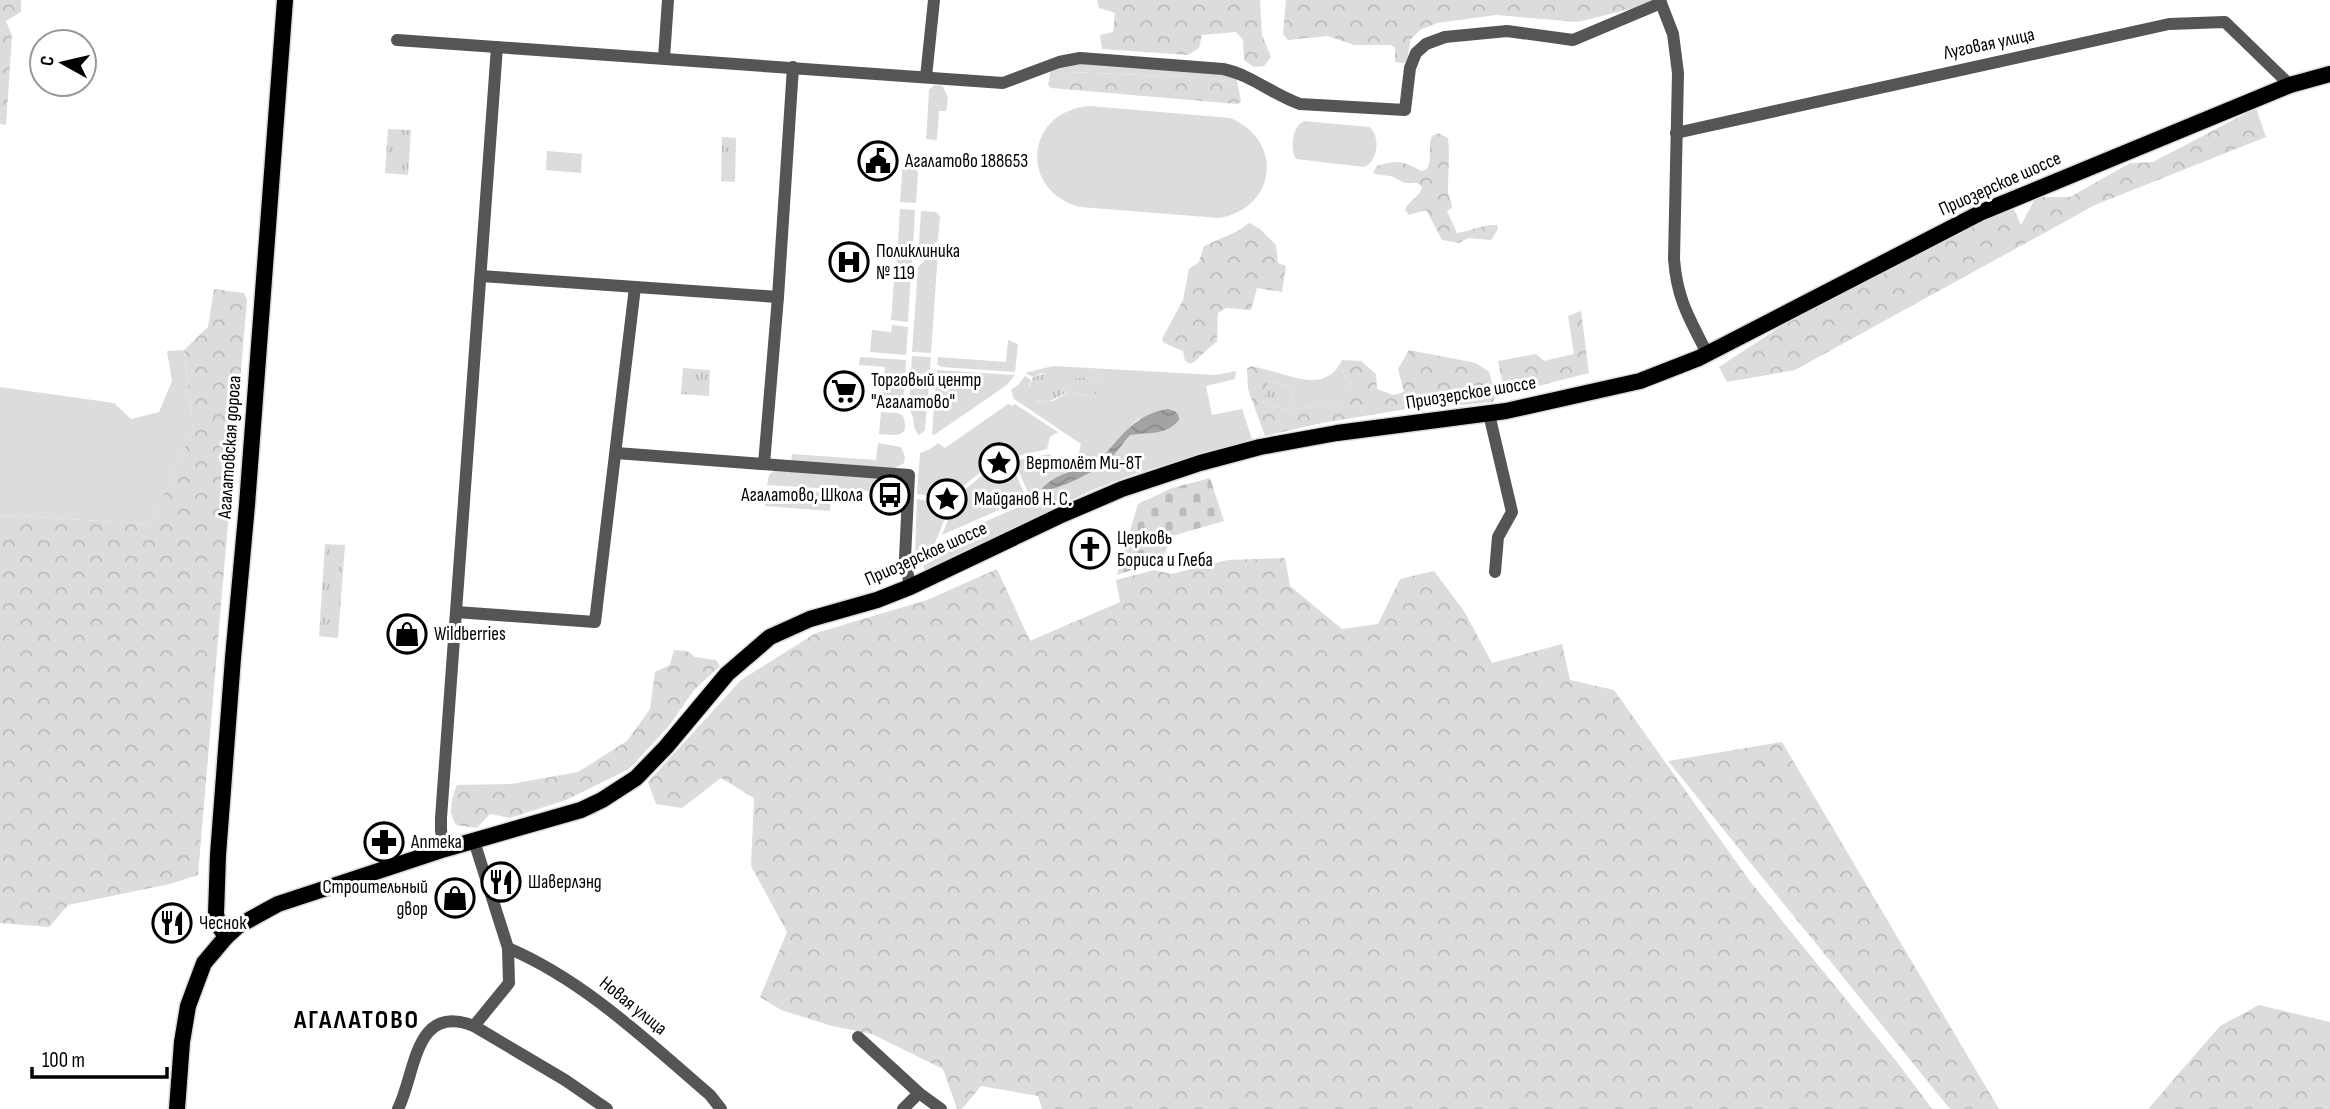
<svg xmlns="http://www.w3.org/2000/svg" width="2330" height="1109" viewBox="0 0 2330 1109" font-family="'Sofia Sans Condensed',sans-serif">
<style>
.green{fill:#dcdcdc;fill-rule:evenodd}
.forest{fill:url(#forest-crowns)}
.cemetery{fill:url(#cemetery-stones)}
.park{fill:url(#park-tufts)}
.water{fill:url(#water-waves)}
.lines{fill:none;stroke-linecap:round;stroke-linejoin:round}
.major-casing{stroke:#dbdbdb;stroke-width:19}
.minor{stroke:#555;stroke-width:12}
.major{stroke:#000;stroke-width:16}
.labels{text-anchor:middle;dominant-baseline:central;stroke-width:6;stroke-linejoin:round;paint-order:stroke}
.street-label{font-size:19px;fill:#000;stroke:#fff}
.poi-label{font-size:19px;fill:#000;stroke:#fff;text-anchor:start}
.district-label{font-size:26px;font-weight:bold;letter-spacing:2px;fill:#000;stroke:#fff}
</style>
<defs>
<pattern id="forest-crowns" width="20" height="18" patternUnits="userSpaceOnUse" patternTransform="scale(1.75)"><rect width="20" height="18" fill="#dcdcdc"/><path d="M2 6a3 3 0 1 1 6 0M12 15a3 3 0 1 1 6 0" fill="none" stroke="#bbb"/></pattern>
<pattern id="cemetery-stones" width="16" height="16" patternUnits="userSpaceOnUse" patternTransform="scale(1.75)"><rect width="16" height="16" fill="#dcdcdc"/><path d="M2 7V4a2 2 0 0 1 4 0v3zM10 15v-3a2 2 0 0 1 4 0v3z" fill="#bbb"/></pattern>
<pattern id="park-tufts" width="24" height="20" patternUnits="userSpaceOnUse" patternTransform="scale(1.75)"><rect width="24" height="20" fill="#dcdcdc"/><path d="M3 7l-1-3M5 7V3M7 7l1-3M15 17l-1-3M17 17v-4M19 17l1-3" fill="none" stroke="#bbb"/></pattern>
<pattern id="water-waves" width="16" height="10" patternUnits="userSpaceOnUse" patternTransform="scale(1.75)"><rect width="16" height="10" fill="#a3a3a3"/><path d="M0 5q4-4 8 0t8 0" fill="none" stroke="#8b8b8b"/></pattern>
</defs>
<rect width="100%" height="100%" fill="#fff"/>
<g class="green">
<polygon points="1074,62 1236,75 1238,86 1211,78 1096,73 1068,72 1049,81 1050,72 1060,66"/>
<polygon points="934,85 943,86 948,98 946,111 939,111 937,140 926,139 929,90"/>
<path d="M1090,106L1230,118C1284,140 1277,208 1219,218L1080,207C1017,190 1026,110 1090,106Z"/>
<path d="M1304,121L1369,127C1381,135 1378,162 1364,167L1296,159C1290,149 1292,126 1304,121Z"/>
<polygon points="547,151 582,154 581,173 546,170"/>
<polygon points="903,161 911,162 918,173 916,203 900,202"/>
<polygon points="900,209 915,210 912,265 896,275"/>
<polygon points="921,211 936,212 940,216 938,240 920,258 918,257"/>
<polygon points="936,249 938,252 931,353 912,352 918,267"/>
<polygon points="911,270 908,322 891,320 894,281"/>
<polygon points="892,325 908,327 906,355 870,352 872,330 891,332"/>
<polygon points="1008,340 1018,344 1015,372 941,367 937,364 938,357 1006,362"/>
<polygon points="184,350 193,429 150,524 0,515 0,387 114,403 131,419 159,412 172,381 167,351"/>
<path d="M912,356L931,357L925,430L919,435C911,427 916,417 909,410Z"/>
<polygon points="860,357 906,360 903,407 881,405 885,367 859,365"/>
<path d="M1340,364L1345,376L1351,381L1345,403L1289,410L1294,387L1268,381L1271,371C1296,377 1323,391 1340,364Z"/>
<path d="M1053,366L1216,375L1236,371L1235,379L1206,386L1212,415L1242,409L1252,439L1131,475L1090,491L925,570L923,566L941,556L938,550L943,540L1032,501L1014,461L1049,454L1061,462L1070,461L1079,452L1081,444L1014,399L1011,390L1018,385L1025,376L1031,380L1029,385L1038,402L1053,401L1070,391L1085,396L1100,384C1091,371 1082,381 1069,380C1053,378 1051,367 1033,377L1025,373ZM1140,418L1136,434H1130L1106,463L1046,483C1062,471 1085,470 1101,458C1116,447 1125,429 1140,418Z"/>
<polygon points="937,370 1015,375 1007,385 934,435 932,434"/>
<path d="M1008,404L1013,406L1015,404L1058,432L1050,437L1047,449L1013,457L1006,443C989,441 977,452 983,470L956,492L946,487L937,492L935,497L917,494L920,453L930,449L938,443L945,448Z"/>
<path d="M881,412L898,413L903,416C911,439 895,435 879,434Z"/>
<polygon points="878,443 901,447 905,457 904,463 893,469 791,462 792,454 876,460"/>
<polygon points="776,469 898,478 903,485 902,493 767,485 769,475"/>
<path d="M1015,472L1026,498L942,535L952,510L958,502L957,496L985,473C994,482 1007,482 1015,472Z"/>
<polygon points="767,489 831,493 830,511 765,506"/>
<polygon points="917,499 934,502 941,509 948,511 931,553 917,561 915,556"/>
</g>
<g class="forest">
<polygon points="0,0 21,0 21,12 6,21 12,36 6,125 0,124"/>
<polygon points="1097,0 1260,0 1262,35 1271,57 1264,66 1254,67 1244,60 1243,40 1236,32 1202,35 1199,48 1188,55 1102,49 1100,35 1113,32 1115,13 1099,8"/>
<polygon points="1286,0 1657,0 1654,3 1578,22 1496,15 1437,23 1420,30 1411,39 1407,60 1404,63 1395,62 1395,48 1391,45 1354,45 1328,36 1288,40 1283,34"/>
<polygon points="1068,72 1211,78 1238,86 1241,102 1237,104 1051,88 1048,85 1049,81"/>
<polygon points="2256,108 2266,137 2095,205 1795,370 1727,382 1719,367 1812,306 2012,205 2021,225 2036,197 2070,197 2130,163 2153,162"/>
<path d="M1438,133L1448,138C1450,156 1448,173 1448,191C1448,198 1452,200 1452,208L1447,211L1457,233C1471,231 1483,224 1497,225L1498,229L1491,240L1468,238L1459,243L1442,240L1426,210L1409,215L1405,210C1408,200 1420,198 1422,187C1415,180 1414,184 1406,183C1400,182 1396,177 1390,176C1384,175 1379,175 1373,173L1377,166C1398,160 1401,160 1421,171L1427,169C1433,158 1427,147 1432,136Z"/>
<path d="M1249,223L1260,229L1276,245L1278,263L1286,266L1282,292L1257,288L1251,310L1226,308L1218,313L1217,342C1207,348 1201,357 1191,364L1185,361L1183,351L1164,343L1162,339L1183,300L1189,269L1199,262L1204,246L1238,231Z"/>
<polygon points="214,289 244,293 247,300 198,875 170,884 68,905 49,927 0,923 0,515 150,524 193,429 184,350 208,327"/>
<polygon points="1581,311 1589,373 1510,393 1504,390 1498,361 1536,354 1544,361 1574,354 1568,316"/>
<polygon points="1409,350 1476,363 1489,372 1496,396 1493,402 1460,405 1437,404 1322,423 1265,436 1248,389 1247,369 1251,366 1271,371 1263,404 1289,410 1344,403 1351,382 1345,376 1340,364 1342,360 1361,361 1376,374 1377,389 1393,395 1404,392 1398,369"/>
<polygon points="1285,558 1290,586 1342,629 1378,624 1400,579 1434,571 1464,611 1492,663 1562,644 1570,680 1614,690 1749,880 1897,1062 1932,1109 1042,1109 1038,1096 981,1086 962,1109 957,1109 943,1069 872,1034 832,1026 781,1010 760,997 787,932 751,866 754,798 721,778 682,808 656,804 648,782 741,680 816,633 927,600 997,569 1030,641 1120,602 1116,580 1154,570 1171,574 1228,560"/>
<path d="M674,650L687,651L695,657L716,660L720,666L694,690L669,726L629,769L566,800L510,818L490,814L477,828L456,825C448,813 451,798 457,785L511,784L578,772L627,741L650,709L655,672L670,665Z"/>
<polygon points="1782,742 1999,1109 1950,1109 1668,761"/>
<polygon points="2259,1005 2330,1022 2330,1109 2148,1109 2220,1026"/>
</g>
<polygon class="cemetery" points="1210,478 1224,521 1172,536 1162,560 1117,575 1138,504 1172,488"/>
<g class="park">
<polygon points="388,129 411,130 408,175 385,173"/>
<polygon points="722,137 736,138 735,182 721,181"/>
<polygon points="683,368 710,370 709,396 681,394"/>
<path d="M1050,372L1068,379L1094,377L1100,384V391L1090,397L1070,391C1056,396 1049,407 1032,399L1028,390L1033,377Z"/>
<polygon points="1268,381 1294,387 1289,410 1263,404"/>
<polygon points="325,544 345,545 338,638 319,636"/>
</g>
<path class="water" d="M1168,409C1175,411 1179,412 1179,420C1166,436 1148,432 1130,435C1122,444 1114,457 1104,464C1091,473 1055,492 1041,490C1054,472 1080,471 1099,460C1104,456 1109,449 1114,444C1130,425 1144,413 1168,409Z"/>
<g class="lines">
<g class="major-casing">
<g id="major">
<polyline points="226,937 219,926 216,914 218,855 233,658 247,505 285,0"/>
<polyline points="177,1109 182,1042 188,1006 204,963 226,937 238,926 278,904 345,882 445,849 581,810 602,800 636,778 666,747 727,674 770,637 810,619 877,600 910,587 1059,516 1122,489 1200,463 1260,447 1337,433 1506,411 1640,381 1699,358 1982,212 2290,85 2330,74"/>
</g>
</g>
<g class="minor">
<path d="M1661,3L1673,34L1678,73L1674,259C1677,299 1689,318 1707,353"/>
<path d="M397,40L1003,83L1059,62L1080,58L1223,69C1252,75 1273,95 1300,104L1405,110L1410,68L1416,53L1426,44L1445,37L1507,31L1573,40L1661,3"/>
<polyline points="664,58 668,0"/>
<polyline points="926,77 934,0"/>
<polyline points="1676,133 2169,24 2225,22 2290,85"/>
<polyline points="481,276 778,297"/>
<polyline points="1489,414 1512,512 1498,537 1495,572"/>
<polyline points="616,453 909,475 905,558 910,587"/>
<polyline points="764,464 778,297 793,67"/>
<polyline points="456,612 595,622 635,287"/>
<polyline points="474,841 508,948 509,983 474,1026 565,1080 607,1109"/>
<polyline points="445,849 441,831 441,818 497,47"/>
<path d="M508,948C585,981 647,1041 710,1095L721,1109"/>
<polyline points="858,1037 919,1093 941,1109"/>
<path d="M398,1109C416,1073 414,1002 474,1026"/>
<polyline points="903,1109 919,1093"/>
</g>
<use href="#major" class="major"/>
</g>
<defs>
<g id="civic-ring" transform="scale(2.0125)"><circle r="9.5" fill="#fff" stroke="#000" stroke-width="1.5"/><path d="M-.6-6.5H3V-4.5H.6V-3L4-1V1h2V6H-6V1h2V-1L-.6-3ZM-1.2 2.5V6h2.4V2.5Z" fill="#000"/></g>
<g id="hospital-ring" transform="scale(2.0125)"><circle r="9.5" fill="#fff" stroke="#000" stroke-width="1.5"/><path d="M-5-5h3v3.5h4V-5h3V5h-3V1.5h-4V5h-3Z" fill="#000"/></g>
<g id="supermarket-ring" transform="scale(2.0125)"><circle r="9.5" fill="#fff" stroke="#000" stroke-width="1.5"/><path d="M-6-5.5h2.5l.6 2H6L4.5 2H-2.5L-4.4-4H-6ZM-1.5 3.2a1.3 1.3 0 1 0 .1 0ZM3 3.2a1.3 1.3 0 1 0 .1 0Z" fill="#000"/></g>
<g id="sight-ring" transform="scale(2.0125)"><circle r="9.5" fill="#fff" stroke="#000" stroke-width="1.5"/><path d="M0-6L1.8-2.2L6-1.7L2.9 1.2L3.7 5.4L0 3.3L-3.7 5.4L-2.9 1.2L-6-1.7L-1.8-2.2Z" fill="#000"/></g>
<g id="bus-ring" transform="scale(2.0125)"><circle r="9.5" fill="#fff" stroke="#000" stroke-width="1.5"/><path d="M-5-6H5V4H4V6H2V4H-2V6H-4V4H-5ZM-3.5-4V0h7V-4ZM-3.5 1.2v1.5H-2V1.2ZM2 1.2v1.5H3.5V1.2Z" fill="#000"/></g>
<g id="church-ring" transform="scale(2.0125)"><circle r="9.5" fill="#fff" stroke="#000" stroke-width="1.5"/><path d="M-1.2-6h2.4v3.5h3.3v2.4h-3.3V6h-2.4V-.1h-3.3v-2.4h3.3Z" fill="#000"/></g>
<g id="shop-ring" transform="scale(2.0125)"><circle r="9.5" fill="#fff" stroke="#000" stroke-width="1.5"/><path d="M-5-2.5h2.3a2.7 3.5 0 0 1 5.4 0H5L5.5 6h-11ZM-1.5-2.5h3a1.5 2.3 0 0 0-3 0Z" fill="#000"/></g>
<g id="pharmacy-ring" transform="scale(2.0125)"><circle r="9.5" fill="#fff" stroke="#000" stroke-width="1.5"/><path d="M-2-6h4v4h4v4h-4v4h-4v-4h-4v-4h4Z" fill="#000"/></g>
<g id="restaurant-ring" transform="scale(2.0125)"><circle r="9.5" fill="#fff" stroke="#000" stroke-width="1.5"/><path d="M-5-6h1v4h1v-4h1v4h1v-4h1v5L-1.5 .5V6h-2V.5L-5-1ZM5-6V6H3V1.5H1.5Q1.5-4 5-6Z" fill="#000"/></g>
</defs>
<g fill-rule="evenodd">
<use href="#civic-ring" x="878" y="161"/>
<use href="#hospital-ring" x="849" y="262"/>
<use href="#supermarket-ring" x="844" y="391"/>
<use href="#sight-ring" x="999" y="463"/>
<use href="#bus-ring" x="890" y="495"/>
<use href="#sight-ring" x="947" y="499"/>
<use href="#church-ring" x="1090" y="549"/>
<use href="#shop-ring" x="407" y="634"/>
<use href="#pharmacy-ring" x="384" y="842"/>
<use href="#restaurant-ring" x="501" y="882"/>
<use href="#shop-ring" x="455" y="898"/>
<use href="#restaurant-ring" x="172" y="923"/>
</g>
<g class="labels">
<g class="street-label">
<text transform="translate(1989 44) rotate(-12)">Луговая улица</text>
<text transform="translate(2000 184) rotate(-24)">Приозерское шоссе</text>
<text transform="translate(1471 393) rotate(-9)">Приозерское шоссе</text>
<text transform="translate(230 447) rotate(-86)">Агалатовская дорога</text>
<text transform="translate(926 554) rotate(-24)">Приозерское шоссе</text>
<text transform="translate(633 1006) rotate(39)">Новая улица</text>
</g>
<g class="poi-label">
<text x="905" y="161">Агалатово 188653</text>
<text x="876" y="251">Поликлиника<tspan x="876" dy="22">№ 119</tspan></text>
<text x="871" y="380">Торговый центр<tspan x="871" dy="22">"Агалатово"</tspan></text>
<text x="1026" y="463">Вертолёт Ми-8Т</text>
<text x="863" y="495" text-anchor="end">Агалатово, Школа</text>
<text x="974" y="499">Майданов Н. С.</text>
<text x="1117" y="538">Церковь<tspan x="1117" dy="22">Бориса и Глеба</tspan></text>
<text x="434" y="634">Wildberries</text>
<text x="411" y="842">Аптека</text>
<text x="528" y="882">Шаверлэнд</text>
<text x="428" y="887" text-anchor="end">Строительный<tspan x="428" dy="22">двор</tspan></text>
<text x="199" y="923">Чеснок</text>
</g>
<g class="district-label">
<text x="357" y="1020">АГАЛАТОВО</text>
</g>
</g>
<g transform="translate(63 63) rotate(278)"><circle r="33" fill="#ffffff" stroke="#999999" stroke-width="2"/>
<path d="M0-5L12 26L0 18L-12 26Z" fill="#000000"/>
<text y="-10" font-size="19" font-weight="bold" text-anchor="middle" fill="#000000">С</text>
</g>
<path d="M32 1067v10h135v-10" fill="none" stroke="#000000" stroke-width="3.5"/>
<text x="42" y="1067" font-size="21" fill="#000000" stroke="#ffffff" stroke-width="5" paint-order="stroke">100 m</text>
</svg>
